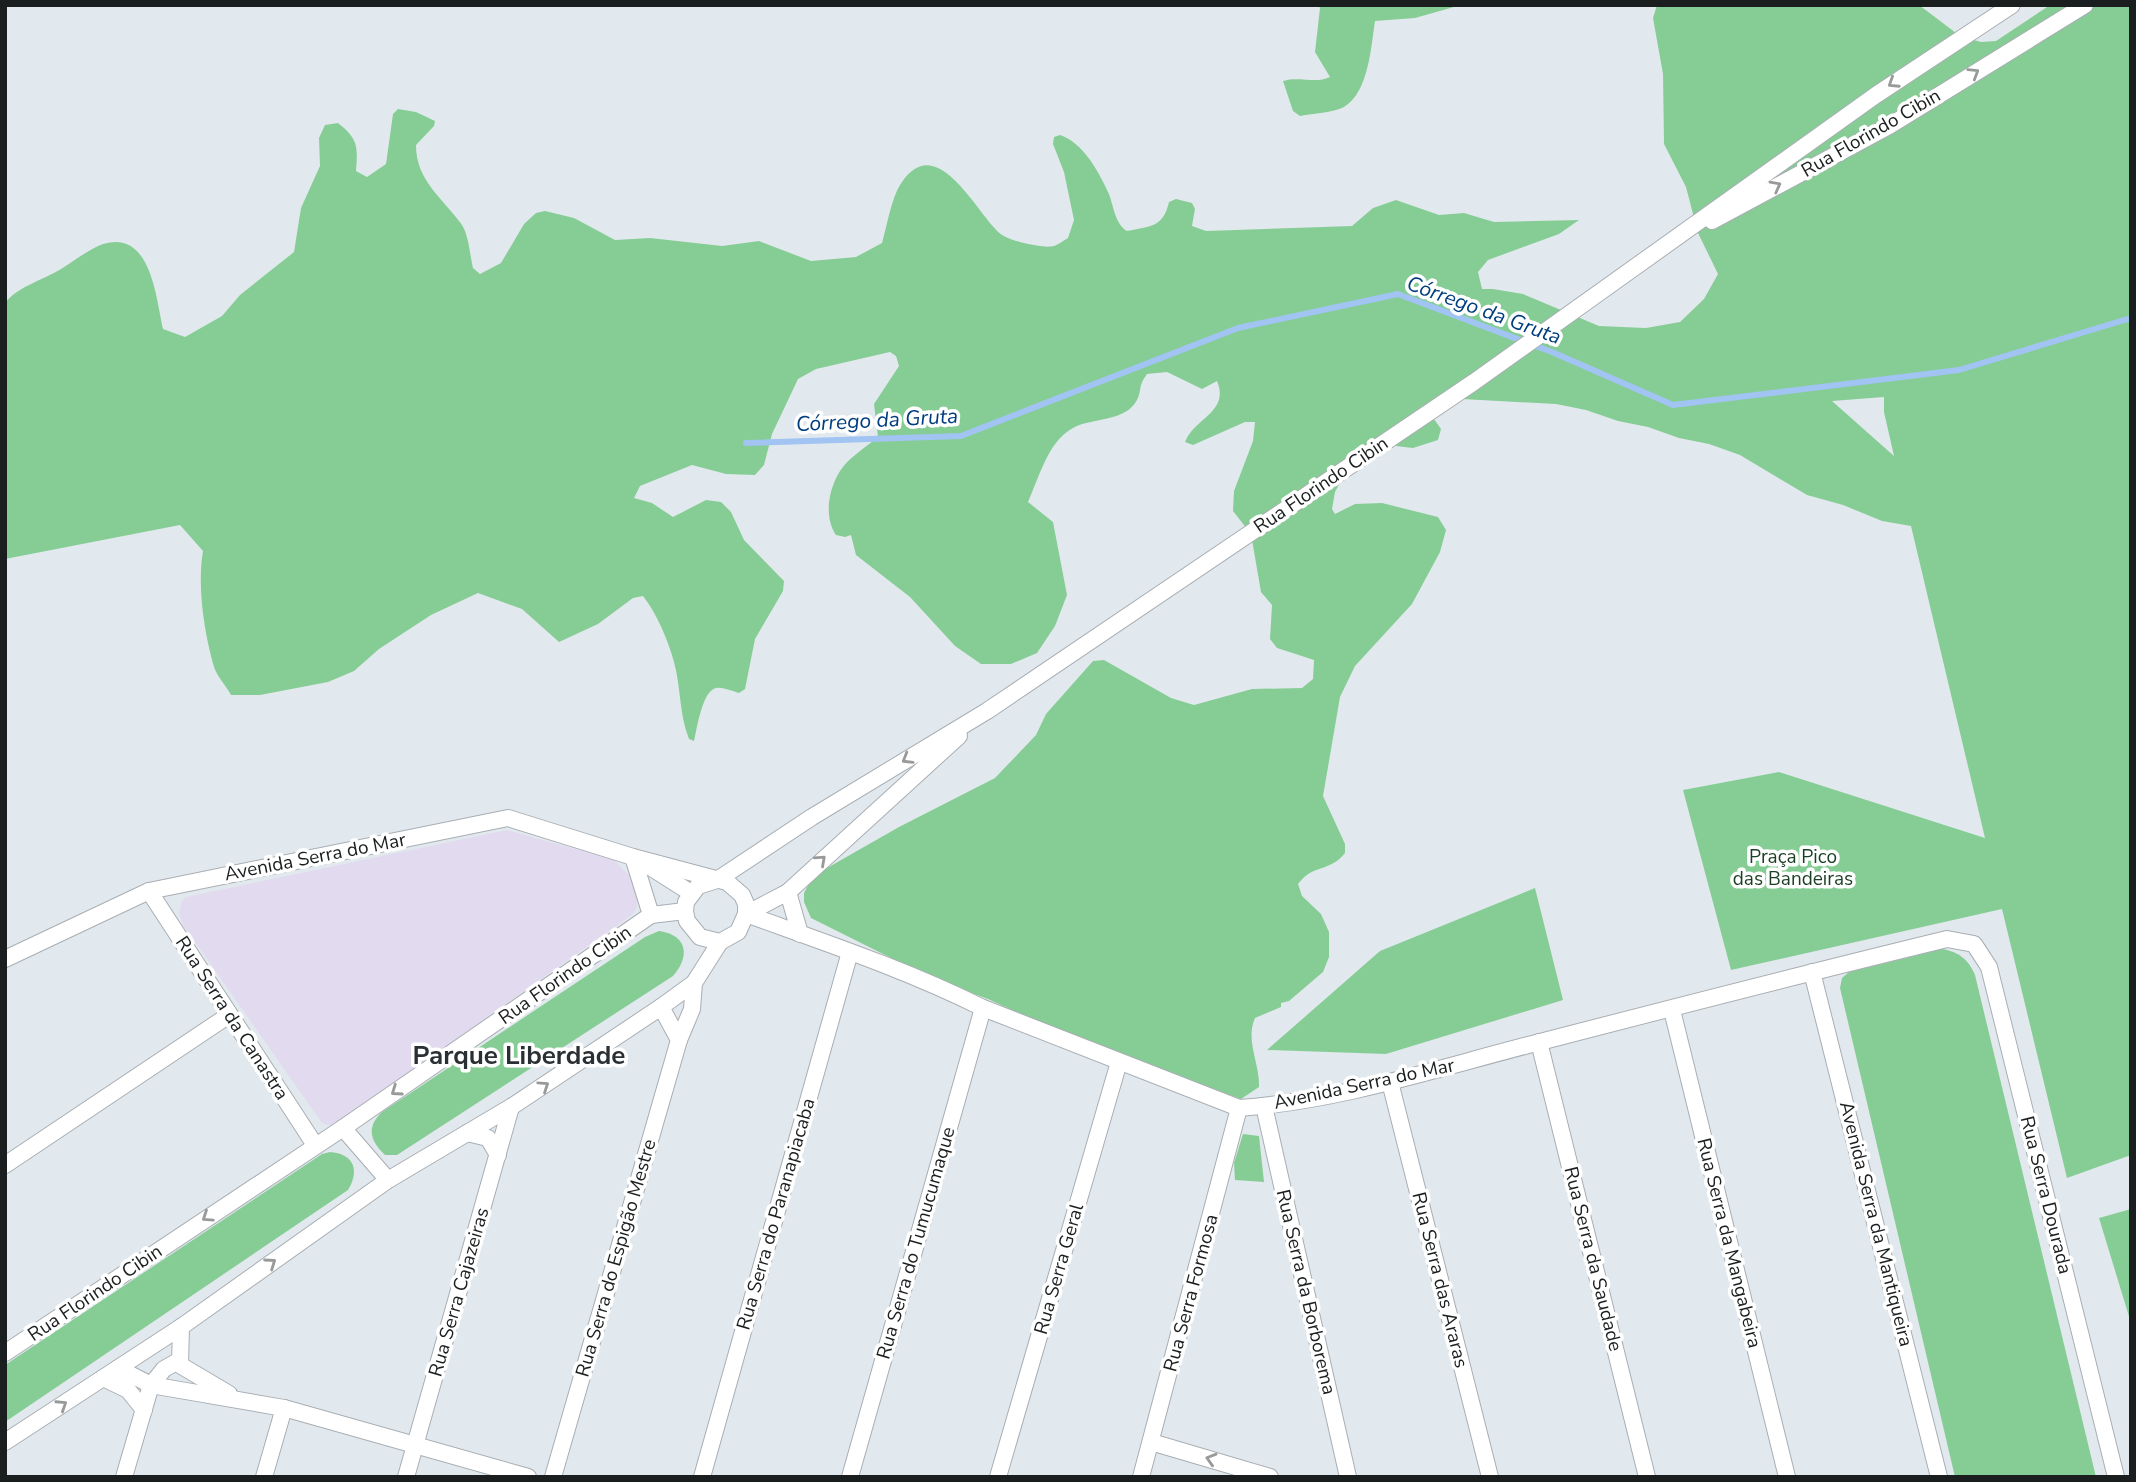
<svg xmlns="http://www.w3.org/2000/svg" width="2136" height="1482" viewBox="0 0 2136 1482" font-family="'Nunito Sans',sans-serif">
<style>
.education{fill:#e2daef}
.green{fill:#86cd95;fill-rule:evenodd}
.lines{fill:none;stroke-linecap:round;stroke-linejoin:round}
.stream{stroke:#a1c4f2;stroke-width:6}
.minor-casing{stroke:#a8aeb3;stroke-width:18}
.minor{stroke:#fff;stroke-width:16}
.oneway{stroke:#989a9a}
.labels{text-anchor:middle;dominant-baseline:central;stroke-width:7;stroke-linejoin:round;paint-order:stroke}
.street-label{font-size:19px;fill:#1b1e1f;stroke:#fff}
.park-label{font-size:19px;fill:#1b3f24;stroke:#fff}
.water-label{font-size:21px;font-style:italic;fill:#003e7f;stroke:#fff}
.district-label{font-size:26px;font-weight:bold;fill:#2a2f33;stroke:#fff}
</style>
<rect width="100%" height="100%" fill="#e2e9ee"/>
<polygon class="education" points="507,830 614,860 630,876 637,889 637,907 633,914 339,1122 332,1126 322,1123 183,925 179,913 182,901 186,897"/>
<g class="green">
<path d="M1318,5H1461L1415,18L1375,21C1371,46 1369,92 1344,107C1332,113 1314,113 1300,116L1293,111L1283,81C1300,76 1315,84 1330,77L1315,52L1320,8Z"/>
<path d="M1657,5H1919L1960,36L1981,42L1996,41L2050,5H2131V1155L2067,1178L2002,909L1731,970L1683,790L1779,772L1985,838L1911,526L1882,521L1843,505L1807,495L1740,455L1709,444L1679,438L1648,427L1618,421L1586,410L1556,404L1462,399L1441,395L1429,412L1441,429L1438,440L1413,448L1387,445L1350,464L1335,492L1332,509L1335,514L1355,504L1382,503L1438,517L1446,530L1440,552L1412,604L1355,666L1340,697L1323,796L1345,844V853C1329,873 1314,863 1298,884L1302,896L1321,914L1329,932V957L1323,972L1289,1001L1281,1003V1007L1255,1018C1245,1040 1260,1064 1259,1087L1241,1099L1055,1030L988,999L937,981L811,918L804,902V893L813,876L899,827L995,778L1036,735L1046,714L1093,661L1104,660L1171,698L1194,705L1252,689L1302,688L1313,679L1314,660L1277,648L1270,639L1272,605L1261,592L1251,534L1233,511L1234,491L1253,441L1255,422H1245L1193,445L1185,442C1194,418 1230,412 1217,381L1202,389L1167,372L1147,374C1138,386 1142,390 1137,400C1126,422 1090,418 1073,428C1048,441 1039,478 1028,502L1053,522L1067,595L1055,626L1037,653L1011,664H981L955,646L910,597L856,555L851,535L845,537L836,535C824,517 828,490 840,471C848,458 866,447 878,437L874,404L899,366L896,356L890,352L816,369L798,379L772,434L764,465L755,475L726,474L692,465L640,486L634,498L652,503L673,517L706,500L721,502L731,512L744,540L784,581L783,591L755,639L745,689L739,693C732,691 722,687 716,688C702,691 697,729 694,741L689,739C679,714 681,687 674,662C668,640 657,614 643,596L633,598L598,624L559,642L522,609L478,593L431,615L379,649L354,671L328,682L260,695H231C226,686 217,676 214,667C204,632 197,586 203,551L180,525L5,559V303C17,287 43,280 61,269C74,261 89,249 103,244C151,229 156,298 163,329L185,337L222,316L240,295L294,252L301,208L320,166L319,138L325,125L338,123C358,139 358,146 356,171L367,177L386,164L393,114L398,109L416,112L435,121L434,126L416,145C416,181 443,198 462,225C469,236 470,256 473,268L480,274L501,263L524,224L536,213L545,211L574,218L615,240L650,238L722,246L759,241L811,261L856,257L882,243C887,226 892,195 902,182C938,129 978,217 1002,235C1011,241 1043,249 1054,246C1058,245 1064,240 1068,238L1074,220L1064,172L1053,144L1054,137L1060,135C1083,143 1098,170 1108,192C1114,205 1114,223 1127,231C1150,226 1163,228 1169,202L1176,199L1192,203L1195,209L1192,226L1206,231L1352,226L1373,208L1396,200L1439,215L1464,213L1494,222L1579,220L1559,234L1488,260L1478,272L1482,289H1493L1523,294L1599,326L1646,328L1680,322L1704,299L1718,274L1698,233L1686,187L1664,144L1663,74L1653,18ZM1884,397V412L1894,456L1832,401Z"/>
<polygon points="1535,888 1563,1000 1386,1054 1267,1050 1380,951"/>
<path d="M659,931C688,935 690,957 673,976L397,1155H385C370,1141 366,1127 382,1112L645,937Z"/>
<path d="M1942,949C1959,952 1968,959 1975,975L2096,1477H1955L1840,988L1842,978L1849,972Z"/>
<polygon points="1243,1134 1259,1136 1264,1182 1235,1180 1234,1163"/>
<path d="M330,1152C354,1154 360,1170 348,1190L5,1422V1365L322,1154Z"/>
<polygon points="2131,1209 2131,1323 2099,1218"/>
</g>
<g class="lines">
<polyline class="stream" points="746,443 961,436 1238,328 1398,294 1552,352 1673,405 1959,370 2131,318"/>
<g class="minor-casing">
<g id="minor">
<polyline points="1712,221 1889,126 2085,5"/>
<polyline points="633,857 651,915"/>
<polyline points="650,867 691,893"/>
<polyline points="149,891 315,1145"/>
<polyline points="788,892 800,934"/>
<path d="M746,914C826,943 907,970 983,1008L1239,1108C1341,1101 1441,1067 1540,1042C1675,1007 1811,972 1947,939L1974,944L1989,967L2116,1477"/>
<polyline points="746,914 788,892 959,736"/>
<polyline points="5,959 149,891 508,818 633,857 727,882 742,895 746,904 746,914 738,932 720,942 700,937 687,921 685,911"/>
<polyline points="1812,972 1939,1477"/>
<polyline points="661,1007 679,1040"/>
<polyline points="1672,1010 1787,1477"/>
<polyline points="1539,1042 1647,1477"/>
<polyline points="1390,1082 1490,1477"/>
<polyline points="1264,1106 1348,1477"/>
<polyline points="343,1128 388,1180"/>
<polyline points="467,1133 488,1138 498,1155"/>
<polyline points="5,1165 229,1015"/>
<polyline points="181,1327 180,1365 229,1394"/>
<polyline points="5,1353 343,1128 651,915 685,911 686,902 698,886 717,880 812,817 987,711 1474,382 1876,95 2012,5"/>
<polyline points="118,1368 151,1385 284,1408 528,1477"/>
<polyline points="103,1378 128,1390 144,1410"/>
<polyline points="5,1442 181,1327 388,1180 511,1107 661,1007 694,983 720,942"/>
<polyline points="1151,1442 1270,1477"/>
<polyline points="124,1477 151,1385 164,1369 180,1360"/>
<polyline points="264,1477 284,1408"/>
<polyline points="406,1477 511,1107"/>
<polyline points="553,1477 679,1040 692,1009 694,983"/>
<polyline points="702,1477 850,952"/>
<polyline points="850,1477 983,1008"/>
<polyline points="998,1477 1119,1062"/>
<polyline points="1141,1477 1239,1108"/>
</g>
</g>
<use href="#minor" class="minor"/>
</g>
<defs><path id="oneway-chevron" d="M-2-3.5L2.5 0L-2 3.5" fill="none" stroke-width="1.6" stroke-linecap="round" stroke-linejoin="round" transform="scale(1.75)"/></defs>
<g class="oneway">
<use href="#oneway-chevron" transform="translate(1974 73) rotate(-32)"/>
<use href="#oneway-chevron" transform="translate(1893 83) rotate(147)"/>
<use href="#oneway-chevron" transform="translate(1776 186) rotate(-28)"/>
<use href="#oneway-chevron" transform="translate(907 759) rotate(149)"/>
<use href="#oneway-chevron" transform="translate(821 860) rotate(-42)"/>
<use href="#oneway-chevron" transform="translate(544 1086) rotate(-34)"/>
<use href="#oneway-chevron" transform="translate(396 1091) rotate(145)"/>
<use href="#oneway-chevron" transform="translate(207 1217) rotate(146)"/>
<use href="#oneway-chevron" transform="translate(271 1263) rotate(-35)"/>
<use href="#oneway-chevron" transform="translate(62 1405) rotate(-33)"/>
<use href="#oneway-chevron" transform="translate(1211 1459) rotate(-163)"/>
</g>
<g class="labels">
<g class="street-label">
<text transform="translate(1871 133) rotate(-30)">Rua Florindo Cibin</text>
<text transform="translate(1321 485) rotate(-34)">Rua Florindo Cibin</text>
<text transform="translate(315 857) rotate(-11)">Avenida Serra do Mar</text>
<text transform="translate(565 975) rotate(-35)">Rua Florindo Cibin</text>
<text transform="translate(232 1018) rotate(57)">Rua Serra da Canastra</text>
<text transform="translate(1364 1084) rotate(-12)">Avenida Serra do Mar</text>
<text transform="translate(2046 1195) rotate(76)">Rua Serra Dourada</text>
<text transform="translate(776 1214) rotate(-74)">Rua Serra do Paranapiacaba</text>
<text transform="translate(1876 1224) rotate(76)">Avenida Serra da Mantiqueira</text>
<text transform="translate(916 1243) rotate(-74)">Rua Serra do Tumucumaque</text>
<text transform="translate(1729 1243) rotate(76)">Rua Serra da Mangabeira</text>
<text transform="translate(616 1258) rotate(-74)">Rua Serra do Espigão Mestre</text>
<text transform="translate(1593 1259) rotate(76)">Rua Serra da Saudade</text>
<text transform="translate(1059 1269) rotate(-74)">Rua Serra Geral</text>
<text transform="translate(1440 1280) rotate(76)">Rua Serra das Araras</text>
<text transform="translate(459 1292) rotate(-74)">Rua Serra Cajazeiras</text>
<text transform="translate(1306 1292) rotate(77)">Rua Serra da Borborema</text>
<text transform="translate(95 1293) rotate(-34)">Rua Florindo Cibin</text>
<text transform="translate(1191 1293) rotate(-75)">Rua Serra Formosa</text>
</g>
<g class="park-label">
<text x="1793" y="857">Praça Pico<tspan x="1793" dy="22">das Bandeiras</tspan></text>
</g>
<g class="water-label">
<text transform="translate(1484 310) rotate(20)">Córrego da Gruta</text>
<text transform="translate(877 420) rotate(-3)">Córrego da Gruta</text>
</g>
<g class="district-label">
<text x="519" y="1055">Parque Liberdade</text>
</g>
</g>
<rect width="2136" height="1482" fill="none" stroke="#1b1e1f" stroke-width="14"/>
</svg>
